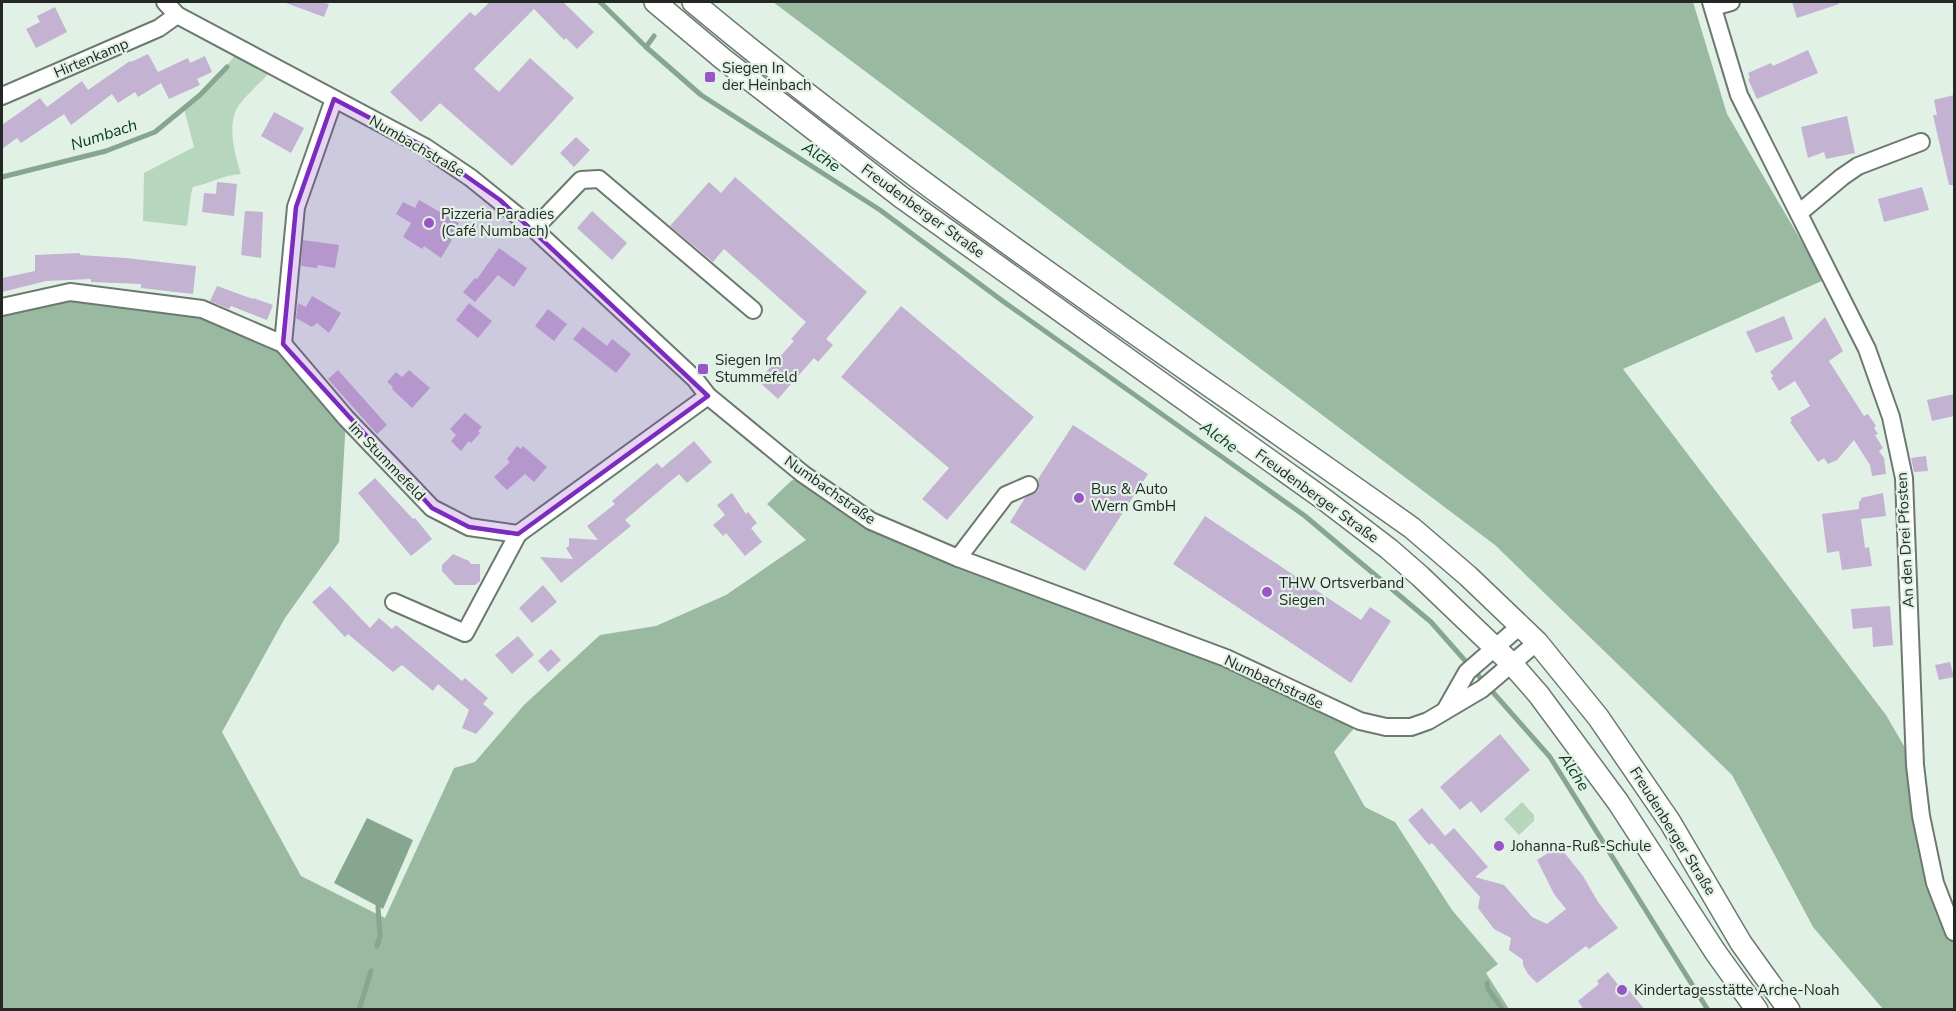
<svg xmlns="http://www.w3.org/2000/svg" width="1956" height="1011" viewBox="0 0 1956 1011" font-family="'Nunito Sans',sans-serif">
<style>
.green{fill:#b6d6be}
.forest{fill:#99b9a1}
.water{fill:#86a68f}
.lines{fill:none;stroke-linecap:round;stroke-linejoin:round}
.stream{stroke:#86a68f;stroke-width:5}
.building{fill:#c4b2d3}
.minor-casing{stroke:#6c796f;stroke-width:20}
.major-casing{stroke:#6c796f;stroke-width:24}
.minor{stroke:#fff;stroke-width:16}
.major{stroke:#fff;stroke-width:21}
.marked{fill:#7b2cbf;fill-opacity:0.2;stroke:#7b2cbf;stroke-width:4.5;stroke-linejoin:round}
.poi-dot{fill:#9954c8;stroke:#e2f1e6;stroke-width:2}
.labels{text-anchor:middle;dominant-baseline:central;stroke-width:4.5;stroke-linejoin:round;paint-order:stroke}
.street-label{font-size:15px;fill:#232824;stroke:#e2f1e6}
.poi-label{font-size:15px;fill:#232824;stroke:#e2f1e6;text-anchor:start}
.water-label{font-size:16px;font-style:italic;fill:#00391a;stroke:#e2f1e6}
</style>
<rect width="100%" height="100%" fill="#e2f1e6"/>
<g class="green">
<path d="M239,49L275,67C263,80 249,92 239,105C226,124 235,155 241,174C222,175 212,183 193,187L191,194L187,226L143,221L144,173L194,147L184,109C205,91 224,72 239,49Z"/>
<polygon points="1522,802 1534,815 1534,821 1519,835 1504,819"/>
</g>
<g class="forest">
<polygon points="773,2 1693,2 1727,114 1824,280 1623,369 1886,715 1915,765 1954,932 1954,1009 1883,1009 1813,927 1732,775 1495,545"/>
<polygon points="70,292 202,309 283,344 346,418 339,542 285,618 222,732 301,876 385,918 454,768 475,762 524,705 600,635 656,626 726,595 806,540 767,504 791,481 803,474 871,521 1095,609 1360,721 1334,752 1365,807 1395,822 1452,910 1498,964 1486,973 1509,1009 2,1009 2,307"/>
</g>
<polygon class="water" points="367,818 413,840 383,909 334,883"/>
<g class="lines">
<g class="stream">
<polyline points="600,2 646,47 701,95 880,210 1004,302 1305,516 1431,622 1550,757 1708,1010"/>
<polyline points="646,47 654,36"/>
<polyline points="2,177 106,151 155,132 200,95 227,67"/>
<polyline points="377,946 380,936 378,907"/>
<polyline points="1487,983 1488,989 1503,1010"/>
<polyline points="359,1010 371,971"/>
</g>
</g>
<g class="building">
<polygon points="286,2 322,2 329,4 324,17 286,3"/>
<polygon points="490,2 563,2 594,32 577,49 566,38 564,40 534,9 474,69 499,92 530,58 574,98 512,166 440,103 421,122 390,92 470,12 475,16"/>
<polygon points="1792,2 1839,2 1839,4 1797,18"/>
<polygon points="55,7 67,32 36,48 26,29 40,22 37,16"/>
<polygon points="1808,50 1818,73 1757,99 1748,79 1750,78 1748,73 1771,63 1773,66"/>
<polygon points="148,54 158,72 188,58 190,63 205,56 212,72 197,79 200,85 169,99 161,83 138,97 135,92 118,103 112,94 71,125 64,114 21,143 17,138 2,149 2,125 40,98 47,107 82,81 88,90 130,61 131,62"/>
<polygon points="1954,95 1954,185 1949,185 1933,115 1937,115 1934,100"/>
<polygon points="274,112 304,128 291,153 261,136"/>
<polygon points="1847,116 1855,153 1826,159 1824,152 1808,158 1801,127"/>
<polygon points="576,137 590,150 574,167 560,153"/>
<polygon points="735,177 867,292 826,339 833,345 818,362 814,358 778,399 758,381 794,341 791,339 806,322 724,249 713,262 670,226 709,182 721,193"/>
<polygon points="217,182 237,184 234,216 202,212 204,193 216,194"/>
<polygon points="1922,187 1929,210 1884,222 1878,199"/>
<polygon points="419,200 459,223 450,238 452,240 441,258 424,246 422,249 403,237 411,223 396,214 403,202 415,208"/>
<polygon points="245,211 263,212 261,258 241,255"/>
<polygon points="592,211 627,243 612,260 577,228"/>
<polygon points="303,240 339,245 335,268 318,265 317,268 301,266"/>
<polygon points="499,248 527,268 514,287 498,275 475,302 463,292 475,278 477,279"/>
<polygon points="80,253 80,255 126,258 196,266 193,294 141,288 141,284 91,282 91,279 46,281 2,292 2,278 35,271 35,255"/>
<polygon points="217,286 253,299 253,298 273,305 267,320 231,306 229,309 210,301"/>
<polygon points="312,296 341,313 329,333 317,323 312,327 296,318 298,303 306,307"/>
<polygon points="469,303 492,321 478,338 456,320"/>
<polygon points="901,306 1034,417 947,520 922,499 949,468 841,377"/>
<polygon points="548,309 567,324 554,341 535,326"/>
<polygon points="1784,316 1793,339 1756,353 1746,332"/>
<polygon points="1825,317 1843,351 1829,361 1864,416 1868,414 1876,426 1874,428 1878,434 1875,435 1883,448 1879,451 1884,458 1886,474 1872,476 1870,465 1854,440 1837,460 1828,464 1824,458 1818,462 1790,422 1792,421 1790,418 1810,406 1795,381 1779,391 1771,378 1773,376 1770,372"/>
<polygon points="583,327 607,346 612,339 631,354 616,373 573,339"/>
<polygon points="338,370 387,425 377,434 328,379"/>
<polygon points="409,370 430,388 412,408 392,389 393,387 387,382 396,372 402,377"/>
<polygon points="1954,394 1954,416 1932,421 1927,400"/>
<polygon points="465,413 482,427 478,431 480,433 471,443 469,441 461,451 451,441 456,435 450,429"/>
<polygon points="1073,425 1148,474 1085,571 1010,522 1025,498 1038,491 1039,486 1038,479"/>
<polygon points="694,441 712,462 687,483 679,474 625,520 631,526 561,583 540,557 573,559 566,548 569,546 569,538 598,540 587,526 615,504 612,501 657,463 662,468"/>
<polygon points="517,446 521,449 523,446 547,467 534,482 525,474 507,490 494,477 510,462 507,459"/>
<polygon points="1926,456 1928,471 1914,472 1911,458"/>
<polygon points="375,478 413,519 415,518 432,539 411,556 358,493"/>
<polygon points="732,493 746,514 748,512 757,523 751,528 762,542 745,556 726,533 723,536 713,525 725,515 717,505"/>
<polygon points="1883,493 1886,516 1861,519 1865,548 1869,547 1872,566 1842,570 1839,551 1827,553 1822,514 1859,509 1859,501 1861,501 1861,498"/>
<polygon points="1205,516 1361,620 1370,607 1391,621 1351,683 1173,564"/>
<polygon points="453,554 469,561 471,564 480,564 480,581 475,585 455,585 442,571 442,565"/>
<polygon points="543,585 557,602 532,623 519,608"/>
<polygon points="330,586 370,628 379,618 392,629 396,625 462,681 465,678 488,698 483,704 494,713 476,734 462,728 469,710 438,684 433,691 402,665 393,672 348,634 345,637 312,602"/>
<polygon points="1890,606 1893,645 1873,647 1872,627 1853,629 1851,609"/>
<polygon points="518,636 534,655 512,674 495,655"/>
<polygon points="551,649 561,660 548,672 538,661"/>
<polygon points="1950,662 1954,677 1939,680 1935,665"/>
<polygon points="1500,734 1530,770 1481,813 1471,801 1460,810 1440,787"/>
<polygon points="1422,808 1445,836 1454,828 1488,867 1475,877 1504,885 1532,917 1547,924 1566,909 1554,894 1537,860 1559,846 1583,876 1598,902 1618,928 1589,949 1586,946 1537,983 1528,974 1523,965 1523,960 1509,950 1511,938 1494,929 1478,908 1480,897 1432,843 1429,845 1408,820"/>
<polygon points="1608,972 1619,986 1623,983 1645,1010 1584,1010 1578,1001 1599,984 1597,981"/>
</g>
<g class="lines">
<g class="minor-casing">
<g id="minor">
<polyline points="165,2 177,15 425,147 471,178 534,229 695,379 708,396 803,474 871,521 958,558 1226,658 1360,721 1386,727 1411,727 1428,721 1482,689 1537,642"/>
<polyline points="1711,2 1739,95 1867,349 1891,417 1904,478 1915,765 1921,816 1935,883 1954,932"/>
<polyline points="1713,7 1731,2"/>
<polyline points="2,96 159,28 177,15"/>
<polyline points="1799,213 1842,177 1858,166 1921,142"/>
<polyline points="534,229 581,180 599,179 753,310"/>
<polyline points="2,307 70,292 202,309 283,344 346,418 432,508 469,527 518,534 708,396"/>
<polyline points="283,344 296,207 334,99"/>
<polyline points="958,558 1006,495 1029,485"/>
<polyline points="394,602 465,633 518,534"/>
<polyline points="1446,709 1467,672 1520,626"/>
</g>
</g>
<g class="major-casing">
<g id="major">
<polyline points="655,2 723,59 901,197 1325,500 1389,549 1420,576 1512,664 1539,695 1618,802 1716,953 1757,1010"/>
<path d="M693,2C921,192 1170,356 1412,528L1468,576L1537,642L1598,717L1670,822L1741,943L1789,1010"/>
</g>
</g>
<use href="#minor" class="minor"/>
<use href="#major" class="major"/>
</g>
<path class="marked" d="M334,99L425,147L500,200L708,396L518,534L469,527L432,508L283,344L296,207Z"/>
<g class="poi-dot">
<rect x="704" y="71" width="12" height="12" rx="3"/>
<circle cx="429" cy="223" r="6"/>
<rect x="697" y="363" width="12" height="12" rx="3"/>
<circle cx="1079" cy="498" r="6"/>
<circle cx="1267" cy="592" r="6"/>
<circle cx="1499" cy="846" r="6"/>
<circle cx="1622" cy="990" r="6"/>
</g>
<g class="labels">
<g class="street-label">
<text transform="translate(91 58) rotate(-23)">Hirtenkamp</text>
<text transform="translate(417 146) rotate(30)">Numbachstraße</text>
<text transform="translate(923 211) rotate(36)">Freudenberger Straße</text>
<text transform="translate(387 461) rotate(46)">Im Stummefeld</text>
<text transform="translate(830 490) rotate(35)">Numbachstraße</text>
<text transform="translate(1317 496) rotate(36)">Freudenberger Straße</text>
<text transform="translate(1905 540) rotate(-93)">An den Drei Pfosten</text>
<text transform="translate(1274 682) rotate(25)">Numbachstraße</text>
<text transform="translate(1673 831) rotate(58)">Freudenberger Straße</text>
</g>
<g class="poi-label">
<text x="722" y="68">Siegen In<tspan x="722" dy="17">der Heinbach</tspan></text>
<text x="441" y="214">Pizzeria Paradies<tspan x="441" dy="17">(Café Numbach)</tspan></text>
<text x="715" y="360">Siegen Im<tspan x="715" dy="17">Stummefeld</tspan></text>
<text x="1091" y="489">Bus &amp; Auto<tspan x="1091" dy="17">Wern GmbH</tspan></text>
<text x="1279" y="583">THW Ortsverband<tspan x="1279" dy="17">Siegen</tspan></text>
<text x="1511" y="846">Johanna-Ruß-Schule</text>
<text x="1634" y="990">Kindertagesstätte Arche-Noah</text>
</g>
<g class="water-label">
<text transform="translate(104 135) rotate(-18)">Numbach</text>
<text transform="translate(821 157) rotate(33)">Alche</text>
<text transform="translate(1219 437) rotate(36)">Alche</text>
<text transform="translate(1574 772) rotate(57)">Alche</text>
</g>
</g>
<rect width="1956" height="1011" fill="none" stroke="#232824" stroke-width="6"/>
</svg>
